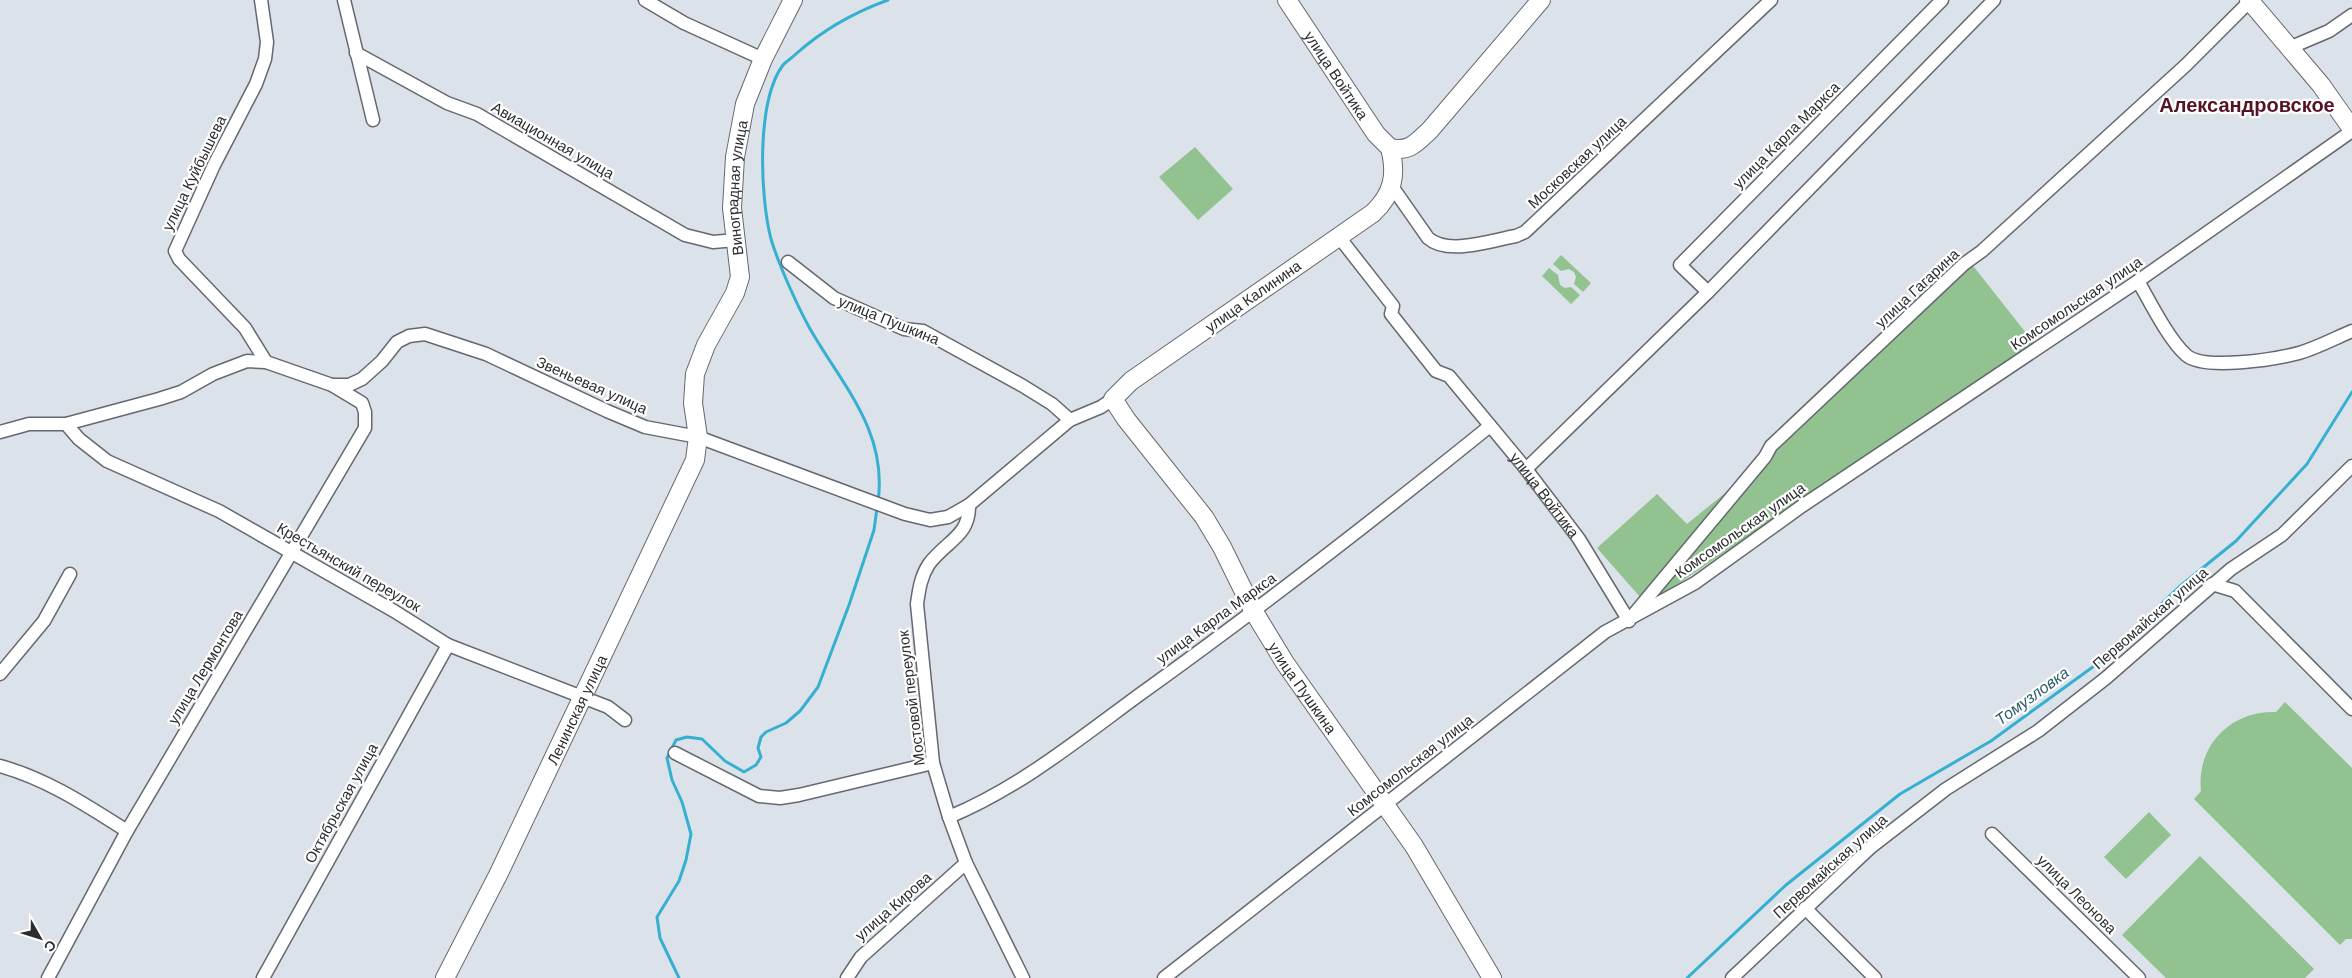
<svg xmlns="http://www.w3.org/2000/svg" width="2352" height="978" viewBox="0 0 2352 978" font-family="Arial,sans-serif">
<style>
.green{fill:#92c28f}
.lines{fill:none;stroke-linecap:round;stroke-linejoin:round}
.stream{stroke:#35b0d1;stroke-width:3}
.street-casing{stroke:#64696f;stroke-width:15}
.secondary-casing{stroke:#64696f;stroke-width:20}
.street{stroke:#fff;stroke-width:12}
.secondary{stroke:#fff;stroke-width:18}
.labels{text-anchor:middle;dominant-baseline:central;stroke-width:4.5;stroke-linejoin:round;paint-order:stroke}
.street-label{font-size:15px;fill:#2a2c2f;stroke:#fff}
.water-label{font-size:16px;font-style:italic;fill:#2d5e6d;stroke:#fff}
.district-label{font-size:20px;font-weight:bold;fill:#561226;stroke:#fff}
</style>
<rect width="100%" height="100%" fill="#dce2e9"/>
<g class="green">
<polygon points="1195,147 1233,189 1198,220 1159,177"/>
<polygon points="1561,255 1591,283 1583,292 1574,284 1576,277 1574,272 1569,269 1561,271 1553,264"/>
<polygon points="1966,267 1974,267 2034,343 1647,605 1597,548 1657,494 1687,524 1773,454"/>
<polygon points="1549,268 1558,275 1560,285 1565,288 1571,287 1580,295 1571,304 1542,276"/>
<path d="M2285,702L2352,768V939H2346L2340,945L2194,799L2201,791C2196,746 2231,710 2276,712Z"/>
<polygon points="2149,812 2171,835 2126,879 2104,857"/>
<polygon points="2200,856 2314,969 2305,978 2166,978 2122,935"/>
</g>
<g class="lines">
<g class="stream">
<path d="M878,502C888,430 841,384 809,327C797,305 778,263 771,239C760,197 756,101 783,65C787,61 793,57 797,53C824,29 855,12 888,0"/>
<polyline points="679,978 660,938 657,917 679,881 686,860 691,834 682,802 672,780 667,758 676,740 687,737 702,739 725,761 744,772 756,765 761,757 758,748 761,737 766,732 786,723 800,711 818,687 849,605 874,530 877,508"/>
<polyline points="1687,978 1786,885 1900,794 1991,741 2101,661 2179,587 2236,541 2307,464 2352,392"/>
</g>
<g class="street-casing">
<g id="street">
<polyline points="261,0 267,42 265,59 256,84 214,165 175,251 179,259 245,328 266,362"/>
<polyline points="344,0 373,120"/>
<polyline points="645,0 684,23 763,59"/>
<polyline points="2289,48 2329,31 2352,15"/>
<polyline points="356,53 447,103 477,114 685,235 713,242 736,240"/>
<path d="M1391,185L1428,238C1448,256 1492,240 1516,236L1525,232L1771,0"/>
<path id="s1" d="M1339,237L1393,306L1391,314L1436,371L1449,376L1526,469L1579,539L1629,621"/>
<polyline points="788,262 834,298 904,329 923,331 1023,386 1052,404 1070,420"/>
<path d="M2138,281C2150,302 2169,340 2186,355C2204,371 2276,359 2299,353C2317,348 2335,338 2352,331"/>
<polyline points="1708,292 1680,265 1942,0"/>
<polyline points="332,385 349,385 362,379 382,361 397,342 409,336 425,334 486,354 607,411 645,427 698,437 905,514 930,520 948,517 969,505 1070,420 1101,407 1113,399"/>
<polyline points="66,424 79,439 107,461 219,511 394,611 448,645 608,707 625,720"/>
<polyline points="0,432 29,424 66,424 159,399 181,392 213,374 247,361 266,362 332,385 362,403 365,412 365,428 127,831 48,978"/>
<polyline points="1526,469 1708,292 1994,0"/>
<path d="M969,505C970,536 946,541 929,564C921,576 919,589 917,604L933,763L949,817L966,863L1023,978"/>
<polyline points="2212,584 2235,591 2352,709"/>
<polyline points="1634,614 1765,457 1771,446 1964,264 1982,251 2186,65 2251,0"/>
<polyline points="0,674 44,621 70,574"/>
<polyline points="675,753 759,796 780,798 799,795 933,763"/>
<path d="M0,766C47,779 86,805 127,831"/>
<path d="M949,817C1019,788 1079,739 1139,695C1259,609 1375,519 1490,426"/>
<polyline points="1992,834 2139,978"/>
<polyline points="1805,908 1875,978"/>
<polyline points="263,978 448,645"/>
<polyline points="847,978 861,957 966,863"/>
<polyline points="1164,978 1605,632 1695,583 1802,506 2138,281 2352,131"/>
<polyline points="1732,978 1871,847 1946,789 2038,731 2106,678 2231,569 2282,535 2352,466"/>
</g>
</g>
<g class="secondary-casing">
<g id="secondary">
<path id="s2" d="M1287,0L1376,134L1390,148"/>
<polyline points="2249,0 2321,85 2352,129"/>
<path id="s3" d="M1390,148C1397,175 1393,194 1373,213L1131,381L1113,399L1126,419L1204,517L1222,547L1254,612L1285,663L1414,846L1492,978"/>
<path d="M1390,148C1410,152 1416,143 1430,130L1541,0"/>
<path id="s4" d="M445,978L499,873L695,460L698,437L693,403L695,374L706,345L735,293L740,277L732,208L735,157L745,104L763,59L793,0"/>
</g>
</g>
<use href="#street" class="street"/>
<use href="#secondary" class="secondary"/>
</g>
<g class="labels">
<g class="street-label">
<text stroke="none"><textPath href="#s2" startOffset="90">улица Войтика</textPath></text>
<text transform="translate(1786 135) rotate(-45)">улица Карла Маркса</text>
<text transform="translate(553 140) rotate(30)">Авиационная улица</text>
<text transform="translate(1577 162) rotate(-43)">Московская улица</text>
<text transform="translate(194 173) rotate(-64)">улица Куйбышева</text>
<text stroke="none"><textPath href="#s4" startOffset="859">Виноградная улица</textPath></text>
<text transform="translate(1917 288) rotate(-43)">улица Гагарина</text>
<text transform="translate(1253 296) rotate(-35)">улица Калинина</text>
<text transform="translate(2076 303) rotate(-34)">Комсомольская улица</text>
<text transform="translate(889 320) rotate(22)">улица Пушкина</text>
<text transform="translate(592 385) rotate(24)">Звеньевая улица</text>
<text stroke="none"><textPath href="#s1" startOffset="335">улица Войтика</textPath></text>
<text transform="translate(1740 530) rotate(-35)">Комсомольская улица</text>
<text transform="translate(349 567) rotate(30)">Крестьянский переулок</text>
<text transform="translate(1216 618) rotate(-36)">улица Карла Маркса</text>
<text transform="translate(2150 618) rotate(-41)">Первомайская улица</text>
<text transform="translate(205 667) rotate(-59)">улица Лермонтова</text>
<text stroke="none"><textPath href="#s3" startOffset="738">улица Пушкина</textPath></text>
<text transform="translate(911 698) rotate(-97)">Мостовой переулок</text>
<text stroke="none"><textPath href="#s4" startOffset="299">Ленинская улица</textPath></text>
<text transform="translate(1410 765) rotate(-38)">Комсомольская улица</text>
<text transform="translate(341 803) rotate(-61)">Октябрьская улица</text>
<text transform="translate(1830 866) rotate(-42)">Первомайская улица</text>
<text transform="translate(2077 894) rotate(45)">улица Леонова</text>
<text transform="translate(893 906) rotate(-41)">улица Кирова</text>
</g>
<g class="water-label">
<text transform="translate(2032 696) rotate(-36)">Томузловка</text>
</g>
<g class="district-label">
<text x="2247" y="105">Александровское</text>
</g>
</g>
<g transform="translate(40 938) rotate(129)" stroke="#ffffff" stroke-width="4" paint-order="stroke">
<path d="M0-4L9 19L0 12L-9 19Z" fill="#2a2c2f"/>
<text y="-8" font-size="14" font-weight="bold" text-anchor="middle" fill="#2a2c2f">С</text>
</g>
</svg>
